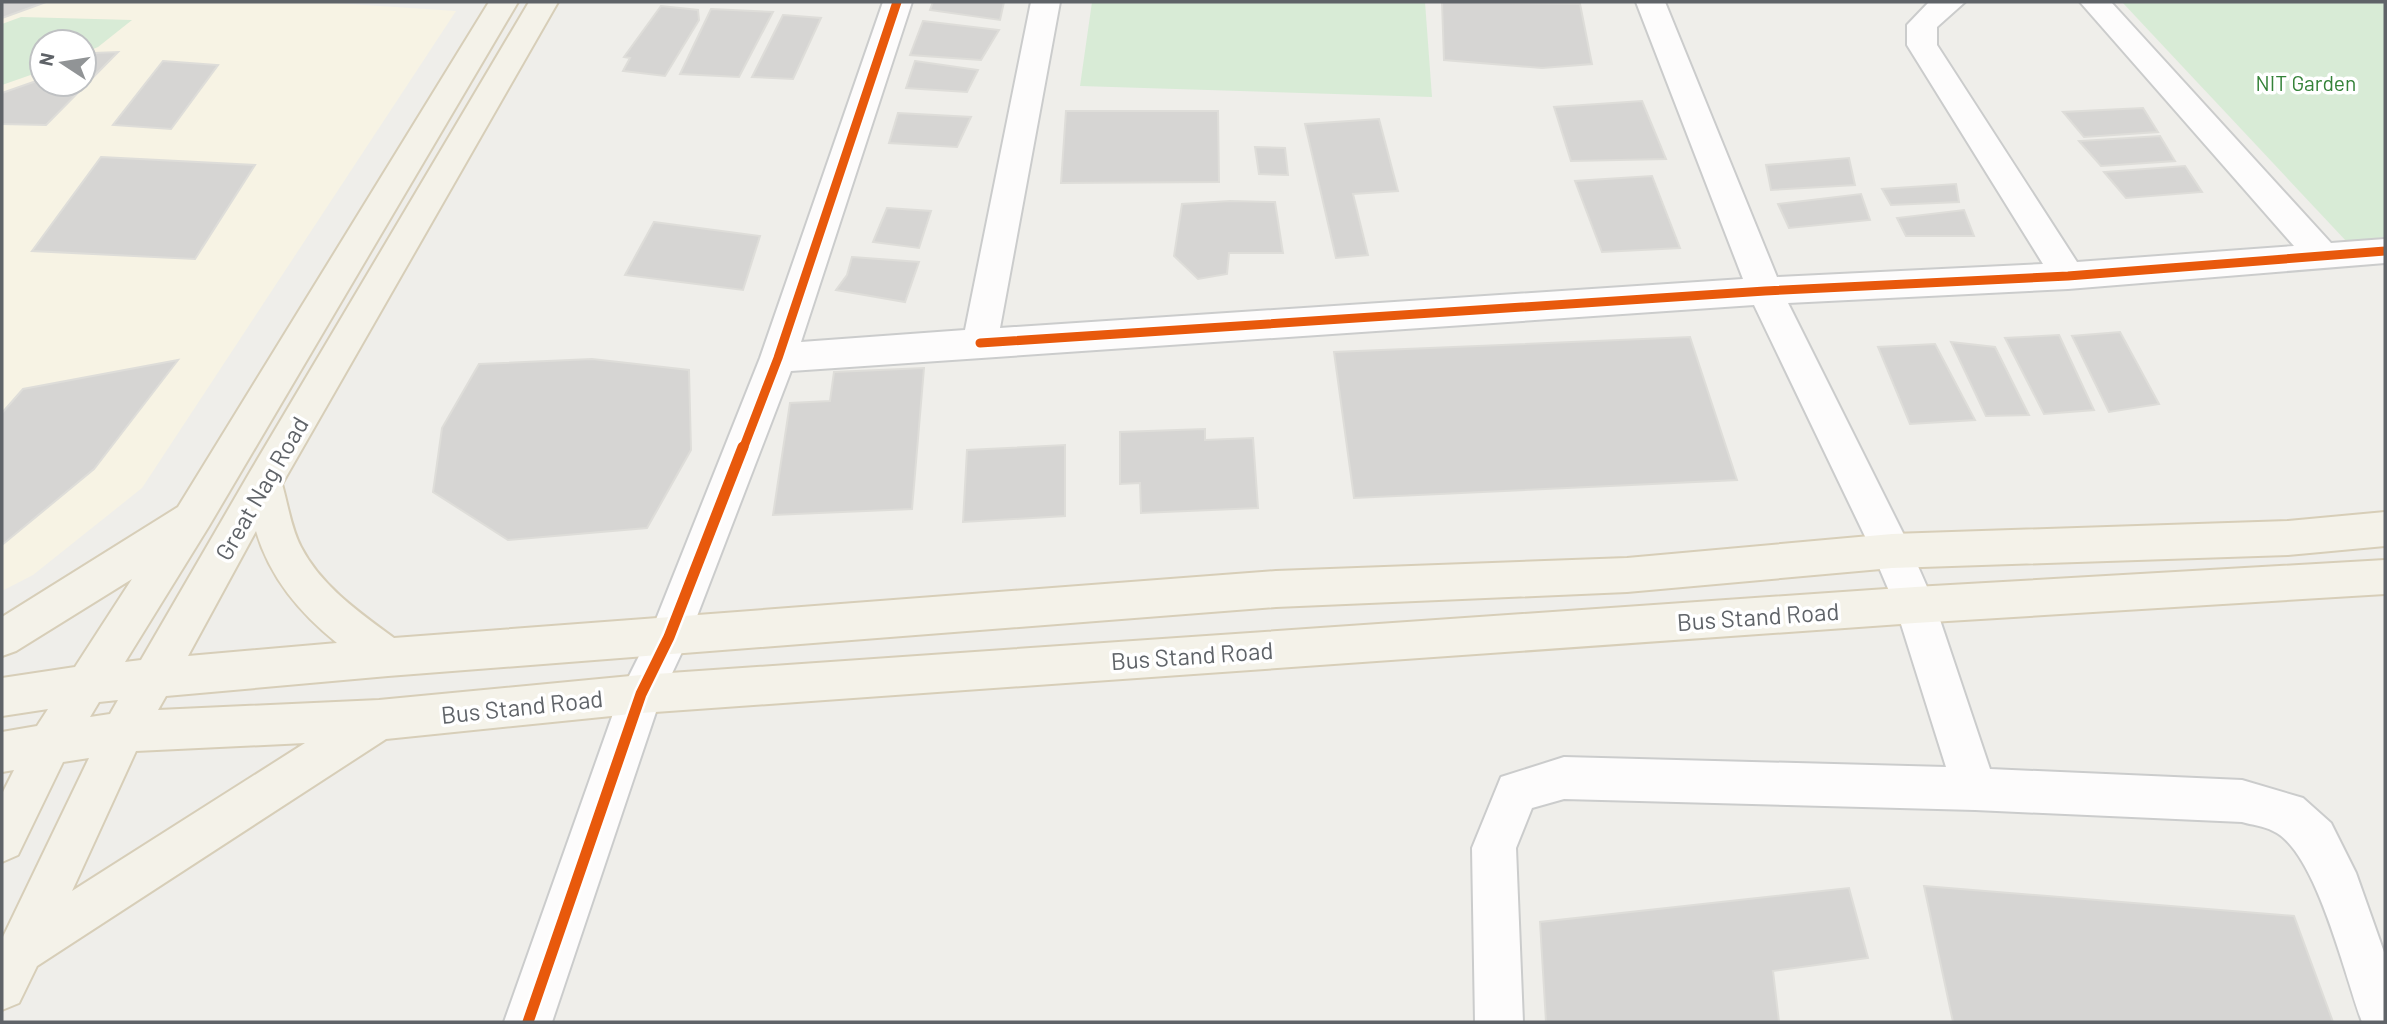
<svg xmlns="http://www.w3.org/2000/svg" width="2387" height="1024" viewBox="0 0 2387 1024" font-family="Barlow,sans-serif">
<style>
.commercial{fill:#f7f3e4;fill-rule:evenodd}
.green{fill:#d8ebd6}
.building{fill:#d6d5d3;stroke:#deddd9;stroke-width:2}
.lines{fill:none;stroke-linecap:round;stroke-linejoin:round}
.minor-casing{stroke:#cbcccc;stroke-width:4}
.major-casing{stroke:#d7ceb8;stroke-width:4}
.minor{fill:#fdfcfc;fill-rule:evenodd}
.major{fill:#f4f2e9;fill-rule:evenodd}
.cycleway-far1-casing{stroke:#fff;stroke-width:12}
.cycleway-casing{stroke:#fff;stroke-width:16}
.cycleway-far1{stroke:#e8590c;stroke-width:9}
.cycleway{stroke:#e8590c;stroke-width:11}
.labels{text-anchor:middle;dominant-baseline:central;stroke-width:7;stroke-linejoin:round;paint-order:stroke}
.far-park-label{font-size:21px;fill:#348238;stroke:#fff}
.street-label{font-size:24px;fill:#5f6368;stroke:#fff}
</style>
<rect width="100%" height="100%" fill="#efeeea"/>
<path class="commercial" d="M2,2H319L456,11L142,488L33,575L2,591ZM42,42H84V84H42Z"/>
<g class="green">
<polygon points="1092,2 1425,2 1432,97 1080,86"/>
<polygon points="2122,2 2385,2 2385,237 2347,242"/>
<polygon points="21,17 132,20 98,47 84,53 84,42 42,42 42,71 2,85 2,24"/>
</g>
<g class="building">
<polygon points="2,2 46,2 2,18"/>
<polygon points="933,2 1004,2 1000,20 930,10"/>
<polygon points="1442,2 1580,4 1592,64 1542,68 1444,60"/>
<polygon points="661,6 698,10 699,20 665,76 623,71 630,58 624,57"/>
<polygon points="711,9 773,12 739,77 680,74"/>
<polygon points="783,15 821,18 793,79 752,77"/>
<polygon points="923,21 999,30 981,60 910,55"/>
<polygon points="118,52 46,125 2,124 2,93 42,79 42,84 84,84 84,58 93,53"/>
<polygon points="163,61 218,65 171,129 113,125"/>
<polygon points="915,61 978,70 967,92 906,88"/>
<polygon points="1642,101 1666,159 1571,161 1554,107"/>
<polygon points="2143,108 2158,132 2084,137 2063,112"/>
<polygon points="1066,111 1218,111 1219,182 1061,183"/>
<polygon points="898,113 971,117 957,147 889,143"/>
<polygon points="1379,119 1398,191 1353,194 1368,255 1336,258 1305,124"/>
<polygon points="2160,136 2175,161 2101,166 2079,141"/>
<polygon points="1255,147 1285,148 1288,175 1259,174"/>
<polygon points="101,157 255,165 195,259 32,251"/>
<polygon points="1849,158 1855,185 1771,190 1766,165"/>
<polygon points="2185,166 2202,192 2126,198 2104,172"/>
<polygon points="1652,176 1680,248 1602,252 1575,181"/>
<polygon points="1956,184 1959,202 1891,205 1882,189"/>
<polygon points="1861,194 1870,220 1789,228 1778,204"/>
<polygon points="1230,201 1275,202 1283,253 1229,253 1227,274 1198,279 1174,256 1182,204"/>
<polygon points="887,208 931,211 919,248 873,242"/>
<polygon points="1964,210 1974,236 1906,236 1897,218"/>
<polygon points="654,222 760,236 743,290 625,275"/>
<polygon points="852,257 919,262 905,302 836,290 847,275"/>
<polygon points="2120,332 2159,404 2109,412 2072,336"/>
<polygon points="2059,335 2094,410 2044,414 2005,338"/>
<polygon points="1690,337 1737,480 1354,498 1334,352"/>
<polygon points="1951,342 1995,347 2029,415 1986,416"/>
<polygon points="1935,344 1975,420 1910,424 1878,347"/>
<polygon points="592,359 689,370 691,450 647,528 508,540 433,492 442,428 479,364"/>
<polygon points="178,360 94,469 2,545 2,413 23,389"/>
<polygon points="924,368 912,509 773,515 790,403 830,401 834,372"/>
<polygon points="1205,429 1205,440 1253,438 1258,508 1141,513 1140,483 1120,484 1120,432"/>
<polygon points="1065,445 1065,516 963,522 967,450"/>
<polygon points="1924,886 2294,916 2333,1022 1953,1022"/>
<polygon points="1849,888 1868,958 1773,971 1779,1022 1546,1022 1540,922"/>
</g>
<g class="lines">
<g class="minor-casing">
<path id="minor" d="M883,2H912L801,342L965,330L1031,2H1060L1000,328L1743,279L1636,2H1665L1777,277L2043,264L1907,45V25L1929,2H1965L1937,27V45L2077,262L2294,246L2080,2H2111L2331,243L2385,239V263L2068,289L1788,303L1906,539L1935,605L1990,769L2242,780L2303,798L2331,823L2356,873L2385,955V1022H2362C2345,977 2316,850 2273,831C2264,826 2252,825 2242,822L1975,810L1564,799L1532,808L1516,848L1523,1022H1475L1472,848L1501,777L1564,757L1946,767L1895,605L1872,551L1754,305L791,371L689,637L661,697L552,1022H504L620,694L651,632L760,358Z"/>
</g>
<g class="major-casing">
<path id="major" d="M489,2H518L209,526L125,662L141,660L250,472L529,2H558L282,484C288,505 291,528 301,547C321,586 360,613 394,638L1276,571L1627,558L1892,534L2288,521L2385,512V546L2288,555L1892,568L1627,592L1276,607L388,676L166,696L158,710L379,700L641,675L1915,587L2385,560V594L1915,623L641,713L386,739L37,966L19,1003L2,1010V939L89,758L63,762L18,855L2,862V794L14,770L2,772V732L37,726L48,709L2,716V678L75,667L132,579L16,651L2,656V617L178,507ZM256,531C270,578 300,613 337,643L188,656ZM118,700L110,714L90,717L99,702ZM305,743L72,891L136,751Z"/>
</g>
<use href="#minor" class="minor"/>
<use href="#major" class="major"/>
<g class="cycleway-far1-casing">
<g id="cycleway-far1">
<polyline points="980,343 1765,291 2068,276 2385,251"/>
<polyline points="743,449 778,358 897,2"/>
</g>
</g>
<g class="cycleway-casing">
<polyline id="cycleway" points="528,1022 641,694 669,637 743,447"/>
</g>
<use href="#cycleway-far1" class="cycleway-far1"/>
<use href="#cycleway" class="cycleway"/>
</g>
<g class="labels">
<g class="far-park-label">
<text x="2306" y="82">NIT Garden</text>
</g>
<g class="street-label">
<text transform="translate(261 488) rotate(-60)">Great Nag Road</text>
<text transform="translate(1758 616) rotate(-4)">Bus Stand Road</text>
<text transform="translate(1192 655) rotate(-4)">Bus Stand Road</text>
<text transform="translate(522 706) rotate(-6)">Bus Stand Road</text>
</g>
</g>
<rect width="2387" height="1024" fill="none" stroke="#5f6368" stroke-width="7"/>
<g transform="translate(63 63) rotate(282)"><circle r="33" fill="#ffffff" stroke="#bfc1c3" stroke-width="2"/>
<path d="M0-5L12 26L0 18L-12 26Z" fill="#919496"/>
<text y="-10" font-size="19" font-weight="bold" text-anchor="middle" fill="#5f6368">N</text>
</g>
</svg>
